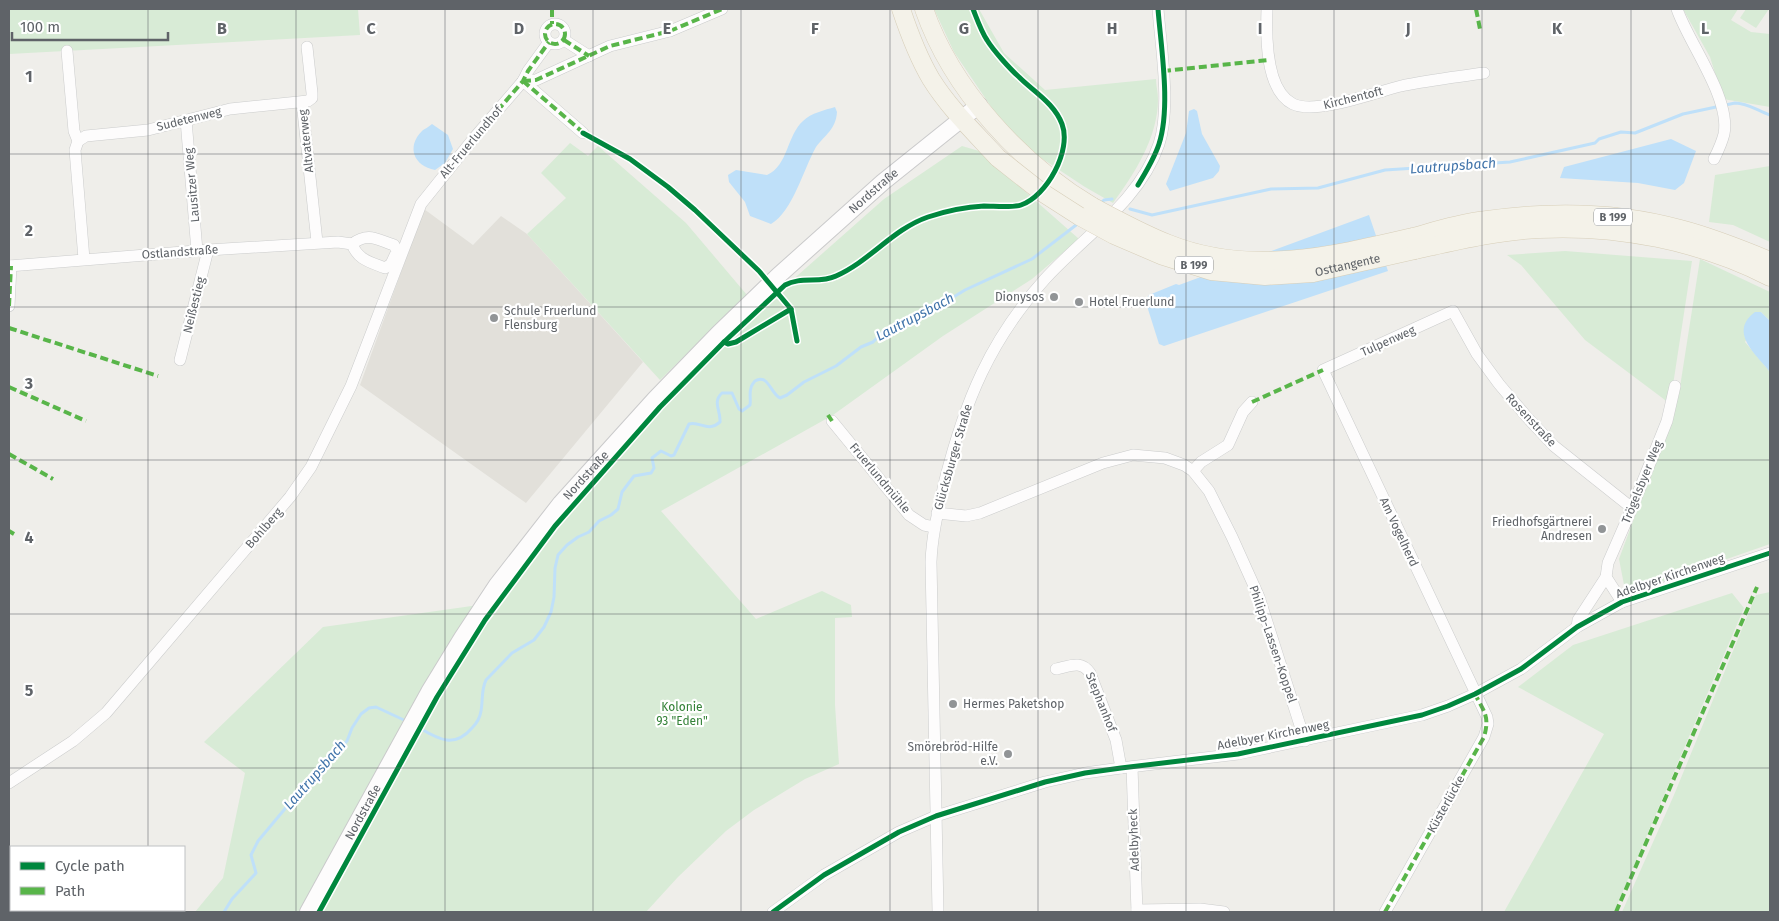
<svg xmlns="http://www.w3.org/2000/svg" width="1779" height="921" viewBox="0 0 1779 921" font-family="'Fira Sans',sans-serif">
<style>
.education{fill:#e2e0da}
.green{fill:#d8ebd6}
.water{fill:#bfe0f9}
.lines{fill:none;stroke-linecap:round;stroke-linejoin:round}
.stream{stroke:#bfe0f9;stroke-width:3}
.minor-casing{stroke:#cbcccc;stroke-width:12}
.secondary-casing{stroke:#cacacb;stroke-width:18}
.primary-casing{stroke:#d7ceb8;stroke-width:19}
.minor{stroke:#fdfcfc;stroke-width:11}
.secondary{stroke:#fdfcfc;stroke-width:16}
.primary{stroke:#f4f2e9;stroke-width:18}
.primary-bridge-casing{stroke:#d7ceb8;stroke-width:19;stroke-linecap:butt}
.primary-bridge{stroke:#f4f2e9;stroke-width:18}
.quiet{stroke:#58b549;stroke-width:4;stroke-dasharray:8 4;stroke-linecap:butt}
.cycleway-casing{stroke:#fff;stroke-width:8}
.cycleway{stroke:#00873e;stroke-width:5}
.grid{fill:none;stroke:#5f6368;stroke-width:1;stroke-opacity:0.55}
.poi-dot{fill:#919496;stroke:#fff;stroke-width:2}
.labels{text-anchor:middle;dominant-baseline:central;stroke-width:4.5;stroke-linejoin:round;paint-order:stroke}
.shield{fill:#fff;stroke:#8f9295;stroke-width:1}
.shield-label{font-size:11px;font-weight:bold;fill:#5f6368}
.street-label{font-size:12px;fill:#5f6368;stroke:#fff}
.poi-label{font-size:12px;fill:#5f6368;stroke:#fff;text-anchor:end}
.park-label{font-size:12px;fill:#348238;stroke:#fff}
.water-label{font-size:14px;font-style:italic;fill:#4174aa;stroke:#fff}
.grid-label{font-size:16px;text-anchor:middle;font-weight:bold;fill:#5f6368;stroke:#fff;stroke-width:4.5;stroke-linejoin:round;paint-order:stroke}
</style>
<rect width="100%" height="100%" fill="#efeeea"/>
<polygon class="education" points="424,209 473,245 501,216 527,234 643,362 526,503 360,385"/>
<g class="green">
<polygon points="9,9 358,9 360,35 9,54"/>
<path d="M934,9H979L1004,53L1045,90L1156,79C1156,86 1158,92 1158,99C1158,137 1135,173 1113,203L1085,187L1029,150L996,114L954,52Z"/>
<polygon points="1683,9 1738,9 1731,20 1751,32 1770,34 1770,107 1723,99 1710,57"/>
<polygon points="1746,9 1769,9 1756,28 1740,18"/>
<polygon points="570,143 588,156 598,146 686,223 747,295 660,380 527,234 566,198 541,173"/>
<polygon points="962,146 979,151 1079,239 1032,279 943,336 833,415 661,511 756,619 822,591 851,605 852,617 835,618 835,705 839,764 805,779 754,810 726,831 678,877 646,912 195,912 223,878 245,773 204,742 323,627 500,602 581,500 675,395 763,306 884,199"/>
<polygon points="1770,166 1770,242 1733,225 1709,222 1715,175"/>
<polygon points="1565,251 1692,261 1673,385 1669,403 1585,340 1521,265 1507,255"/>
<polygon points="1700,259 1770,292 1770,321 1761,312 1745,342 1770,372 1770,544 1635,591 1625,590 1619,559 1675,408 1680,387"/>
<polygon points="1770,592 1770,912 1622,912 1674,795 1756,595"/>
<polygon points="1732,593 1744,608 1614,912 1504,912 1604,734 1518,687 1573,645"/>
</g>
<g class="water">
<path d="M835,107L837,112C836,129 825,135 816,147C803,170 793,211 771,224L750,216L745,202L729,182L728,175L736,170L767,175C788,166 787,135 803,121C811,113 825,110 835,107Z"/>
<polygon points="1194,109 1197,111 1202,134 1220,166 1219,171 1213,178 1170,191 1166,184 1186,133 1189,111"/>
<path d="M432,124L448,135L453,149L445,163L435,170C414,166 406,147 422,131C424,129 429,127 432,124Z"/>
<polygon points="1671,139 1696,151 1684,183 1675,190 1638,183 1560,178 1564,167"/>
<polygon points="1369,215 1388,271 1164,346 1159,344 1147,306 1146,299 1149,295 1176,284 1179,285"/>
<path d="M1755,312H1761L1770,321V372C1756,354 1728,332 1755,312Z"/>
</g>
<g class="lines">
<g class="stream">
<polyline points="1099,205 1104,200 1112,199"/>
<path d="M1130,209L1152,215L1271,189L1318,188L1385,170L1510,162L1595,143L1599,139L1621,132L1635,133L1683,114L1735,103C1748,103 1758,111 1770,115"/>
<path d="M416,726C437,738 453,750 472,728C476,724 480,718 481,711C483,701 481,690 486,680L512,653L534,640L544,627L551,612L554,597L555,568L558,555L567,545L578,537L589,532L599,521L611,515L618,509L622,492L634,476L651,473L654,468L652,458L661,451L671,456L674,455L689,424C701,421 707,433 720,422C721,411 712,402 722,393H732L739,409L742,411L750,405C751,399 749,393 751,388C751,386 754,382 755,381C768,373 771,394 780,398L787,395L804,382L836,366L861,347L873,342L885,330L924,315L965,290L1032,259L1080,222"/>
<polyline points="224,912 232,899 256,873 251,855 258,841 299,792 347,741 352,728 361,714 369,708 376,707 406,721"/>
</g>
<g class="minor-casing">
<g id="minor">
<path d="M1267,9C1266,35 1265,90 1293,104C1316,115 1376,92 1401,86C1428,80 1457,77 1484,73"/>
<path d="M1677,9C1688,42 1731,98 1724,134C1722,142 1718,151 1714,159"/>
<circle cx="555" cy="34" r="10"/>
<polyline points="564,40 589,56"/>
<polyline points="67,51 74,131 78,141 75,150 84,259"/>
<polyline points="523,81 536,80 610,46 670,31 722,9"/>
<polyline points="523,81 583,133"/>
<polyline points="302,102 317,242"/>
<polyline points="186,120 197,251"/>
<polyline points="78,141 86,136 148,130 230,109 308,101 312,98 312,93 307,47"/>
<path d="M9,266L208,250L338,242L352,244C358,260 370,262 385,268L391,264L397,251L394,245C376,239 368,232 352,244"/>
<polyline points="9,306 11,266"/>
<polyline points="180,360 208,250"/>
<polyline points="832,421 909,515 924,525 934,527"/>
<polyline points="1193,471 1201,462 1228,445 1243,412 1252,402"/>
<polyline points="937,513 966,516 980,513 1103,463 1133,455 1165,458 1184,465 1193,471 1209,491 1232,537 1259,597 1305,741"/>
<polyline points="1606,577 1622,602"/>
<polyline points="1577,627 1578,620 1606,577 1608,563 1632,508 1667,421 1675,386"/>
<path d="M1056,669C1070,666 1081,660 1090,673L1116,740L1121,768"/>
<polyline points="1132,767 1137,912"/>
<polyline points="9,783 73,741 106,713 290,497 311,467 351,386 421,204 474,138 523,81 528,71 549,42"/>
<polyline points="9,885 11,891"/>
<polyline points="19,910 20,912"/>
<polyline points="1137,910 1200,909 1224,912"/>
<polyline points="773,912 824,875 899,832 936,816 1045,782 1085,773 1121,768 1238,754 1422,715 1448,706 1475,694 1521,669 1577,627 1622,602 1770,553"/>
<path d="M938,912L931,562C932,534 939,507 945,480C965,401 990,340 1045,279C1084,236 1140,201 1159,144C1171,108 1161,48 1158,9"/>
<polyline points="1385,912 1484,737 1488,724 1487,717 1323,370 1453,311 1477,354 1499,384 1526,416 1554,446 1632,508"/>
</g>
</g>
<g class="secondary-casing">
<g id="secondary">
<path id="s1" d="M308,912L429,692L462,638L497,585L561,503L655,399L718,334L778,276L883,182L979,105"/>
</g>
</g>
<g class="primary-casing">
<g id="primary">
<path d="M901,9C909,33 918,57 931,79C949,108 975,133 998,158"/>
<path d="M924,9C952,90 1021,164 1093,207"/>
<path d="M1413,237C1435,231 1457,224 1479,221C1546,211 1615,211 1680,229C1711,237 1741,249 1770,261"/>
<path d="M1415,250C1456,241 1497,231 1539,229C1617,225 1700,241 1770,277"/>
</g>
</g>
<use href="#minor" class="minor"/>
<use href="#secondary" class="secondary"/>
<use href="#primary" class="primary"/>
<g class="primary-bridge-casing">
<g id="primary-bridge">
<path id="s2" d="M998,158L1040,191L1079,216L1114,235L1163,256L1211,271L1265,276L1313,273L1415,250"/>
<path d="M1093,207C1118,220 1143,234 1169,244C1249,276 1332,256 1413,237"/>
</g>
</g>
<use href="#primary-bridge" class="primary-bridge"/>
<g class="quiet">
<polyline points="552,9 552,24"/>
<polyline points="1476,9 1480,29"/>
<circle cx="555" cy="34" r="10"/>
<polyline points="564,40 589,56"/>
<polyline points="1163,71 1268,60"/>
<polyline points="523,81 586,135"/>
<polyline points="523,81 536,80 610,46 670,31 722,9"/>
<polyline points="474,138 523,81 528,71 549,42"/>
<polyline points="9,306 11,266"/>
<polyline points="9,328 158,376"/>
<polyline points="9,387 86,421"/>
<polyline points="1252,402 1323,370"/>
<polyline points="828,415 832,421"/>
<polyline points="9,454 53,479"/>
<polyline points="9,531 14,534"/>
<path d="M1385,912L1484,737C1490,716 1484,712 1475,694"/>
<polyline points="1616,912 1757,587"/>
</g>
<g class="cycleway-casing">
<g id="cycleway">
<polyline points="583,133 630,159 668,187 695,210 759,271 791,309 797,341"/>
<path d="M1138,185C1146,172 1154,159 1159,144C1171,107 1161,48 1158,9"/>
<polyline points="724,342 728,344 736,342 791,309"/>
<path d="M319,912L437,697L485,620L555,526L660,407L724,342L785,285C801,276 820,284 836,276C870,261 893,229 928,217C946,211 965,207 984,206C994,206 1013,208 1021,205C1047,196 1072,150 1062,124C1054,103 1034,92 1019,77C1010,69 993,50 987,40C981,31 977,19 973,9"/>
<polyline points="773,912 824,875 899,832 936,816 1045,782 1085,773 1121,768 1238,754 1422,715 1448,706 1475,694 1521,669 1577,627 1622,602 1770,553"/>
</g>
</g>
<use href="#cycleway" class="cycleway"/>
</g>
<path class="grid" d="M148,9V847M296,9V912M445,9V912M593,9V912M741,9V912M890,9V912M1038,9V912M1186,9V912M1334,9V912M1482,9V912M1631,9V912M9,154H1770M9,307H1770M9,460H1770M9,614H1770M9,768H1770M148,910V912"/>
<g class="poi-dot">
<circle cx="1054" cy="297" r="5"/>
<circle cx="1079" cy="302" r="5"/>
<circle cx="494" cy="318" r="5"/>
<circle cx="1602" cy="529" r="5"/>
<circle cx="953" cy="704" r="5"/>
<circle cx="1008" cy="754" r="5"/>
</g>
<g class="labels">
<g class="shield">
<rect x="1594" y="208.5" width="38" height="17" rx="4"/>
<rect x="1175" y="256.5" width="38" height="17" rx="4"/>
</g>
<g class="shield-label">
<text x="1613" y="217">B 199</text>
<text x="1194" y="265">B 199</text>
</g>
<g class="street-label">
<text transform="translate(1353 98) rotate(-14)">Kirchentoft</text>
<text transform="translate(189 119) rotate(-14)">Sudetenweg</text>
<text transform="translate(306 141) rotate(-96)">Altvaterweg</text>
<text transform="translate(471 142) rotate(-50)">Alt-Fruerlundhof</text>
<text transform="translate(192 185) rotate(-95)">Lausitzer Weg</text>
<text stroke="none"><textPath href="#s1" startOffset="924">Nordstraße</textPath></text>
<text transform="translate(180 252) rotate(-4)">Ostlandstraße</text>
<text stroke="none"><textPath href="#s2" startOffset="381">Osttangente</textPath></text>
<text transform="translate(194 305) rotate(-76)">Neißestieg</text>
<text transform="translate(1388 341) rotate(-24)">Tulpenweg</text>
<text transform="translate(1531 420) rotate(47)">Rosenstraße</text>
<text transform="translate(953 457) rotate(-74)">Glücksburger Straße</text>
<text stroke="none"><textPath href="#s1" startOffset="519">Nordstraße</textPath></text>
<text transform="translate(880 478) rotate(50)">Fruerlundmühle</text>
<text transform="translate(1642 482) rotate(-68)">Trögelsbyer Weg</text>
<text transform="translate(264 528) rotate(-49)">Bohlberg</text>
<text transform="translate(1399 532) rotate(65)">Am Vogelherd</text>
<text transform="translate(1670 576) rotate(-19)">Adelbyer Kirchenweg</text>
<text transform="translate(1273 644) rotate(71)">Philipp-Lassen-Koppel</text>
<text transform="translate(1101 702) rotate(68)">Stephanhof</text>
<text transform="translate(1273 735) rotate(-11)">Adelbyer Kirchenweg</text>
<text transform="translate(1446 804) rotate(-61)">Küsterlücke</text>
<text stroke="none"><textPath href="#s1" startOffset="114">Nordstraße</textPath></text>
<text transform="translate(1134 840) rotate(-92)">Adelbyheck</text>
</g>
<g class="poi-label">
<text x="1044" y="297">Dionysos</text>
<text x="1089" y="302" text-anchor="start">Hotel Fruerlund</text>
<text x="504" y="311" text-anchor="start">Schule Fruerlund<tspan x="504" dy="14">Flensburg</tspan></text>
<text x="1592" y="522">Friedhofsgärtnerei<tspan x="1592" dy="14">Andresen</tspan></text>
<text x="963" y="704" text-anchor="start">Hermes Paketshop</text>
<text x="998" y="747">Smörebröd-Hilfe<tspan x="998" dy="14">e.V.</tspan></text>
</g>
<g class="park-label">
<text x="682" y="707">Kolonie<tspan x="682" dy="14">93 "Eden"</tspan></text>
</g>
<g class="water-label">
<text transform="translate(1453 166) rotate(-4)">Lautrupsbach</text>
<text transform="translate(915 317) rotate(-28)">Lautrupsbach</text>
<text transform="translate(315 775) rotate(-49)">Lautrupsbach</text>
</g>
</g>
<g class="grid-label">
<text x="222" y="34">B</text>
<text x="371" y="34">C</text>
<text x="519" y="34">D</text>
<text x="667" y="34">E</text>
<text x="815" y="34">F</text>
<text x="964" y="34">G</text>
<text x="1112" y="34">H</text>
<text x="1260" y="34">I</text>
<text x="1408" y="34">J</text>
<text x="1557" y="34">K</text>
<text x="1705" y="34">L</text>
<text x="29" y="82">1</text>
<text x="29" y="236">2</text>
<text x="29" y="389">3</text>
<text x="29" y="543">4</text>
<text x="29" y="696">5</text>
</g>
<rect width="1779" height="921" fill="none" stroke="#5f6368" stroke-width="20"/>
<rect x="10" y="846" width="175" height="65" fill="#ffffff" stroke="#bfc1c3"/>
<rect x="20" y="862" width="25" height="8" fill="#00873e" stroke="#bfc1c3"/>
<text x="55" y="871" font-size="15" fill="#5f6368">Cycle path</text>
<rect x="20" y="887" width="25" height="8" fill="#58b549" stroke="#bfc1c3"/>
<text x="55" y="896" font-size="15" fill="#5f6368">Path</text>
<path d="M12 32v8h156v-8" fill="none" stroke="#5f6368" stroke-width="2.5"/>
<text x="20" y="32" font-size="15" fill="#5f6368" stroke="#ffffff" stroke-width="4" paint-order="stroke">100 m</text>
</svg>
